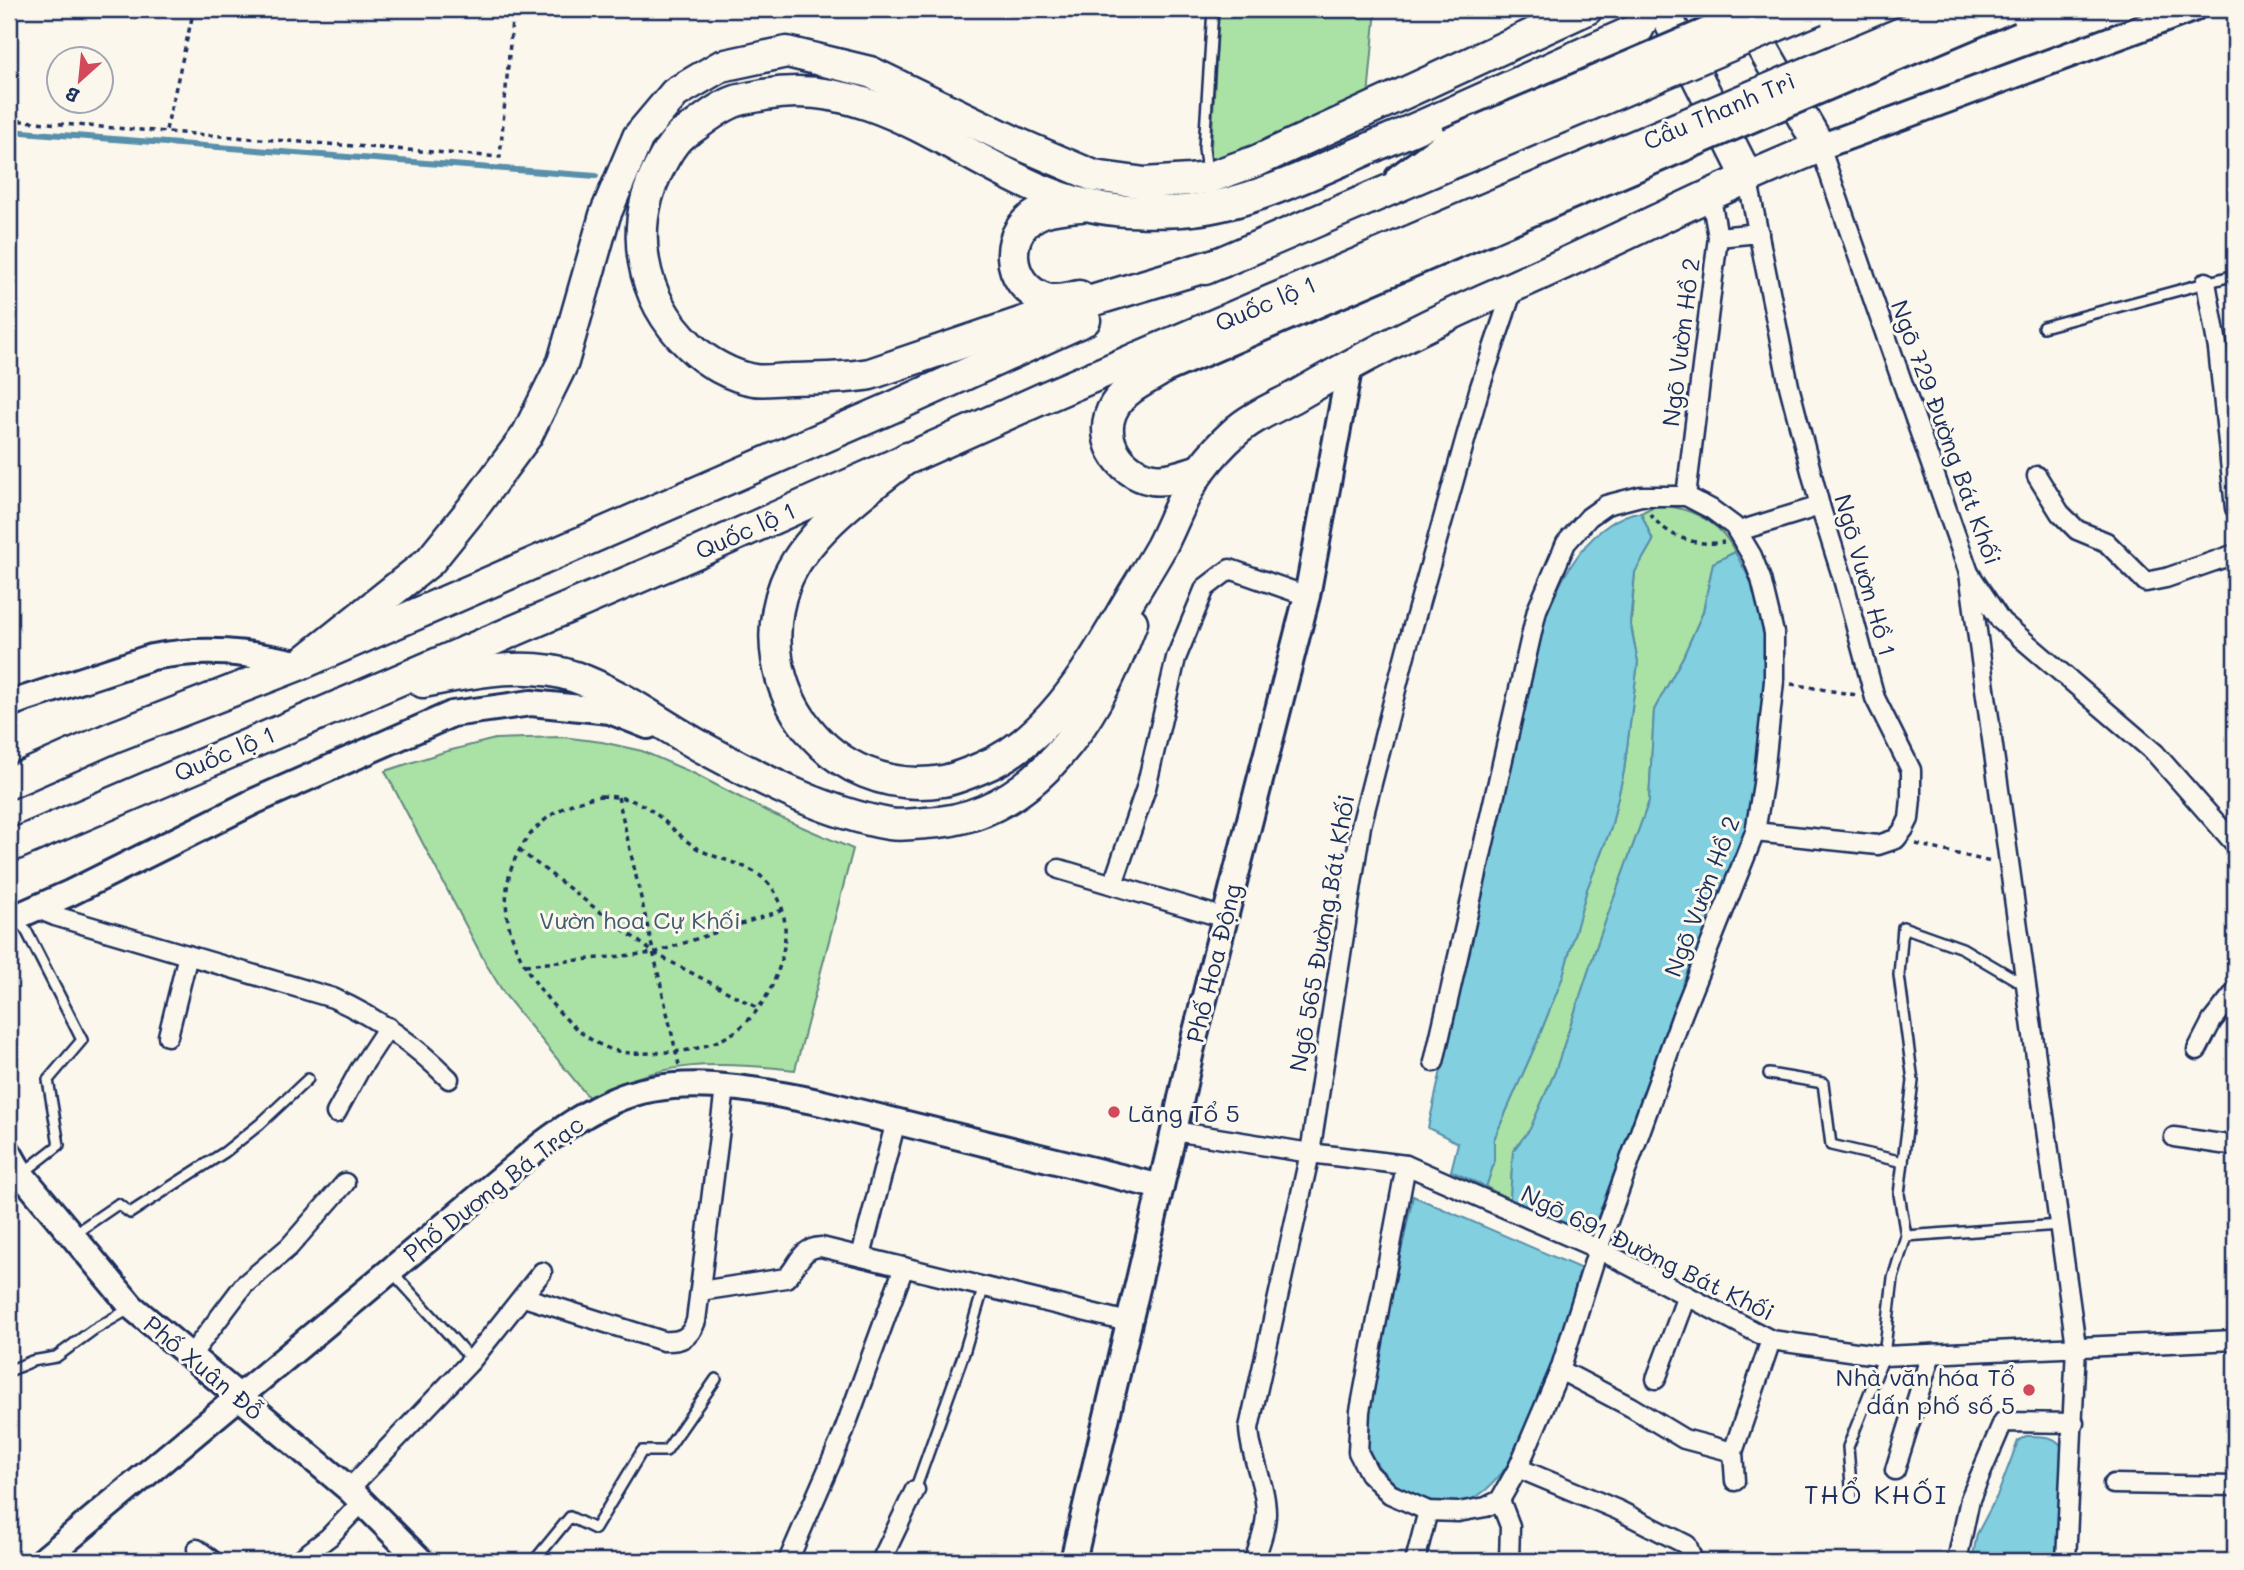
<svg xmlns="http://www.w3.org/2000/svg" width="2244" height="1570" viewBox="0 0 2244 1570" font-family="Mali,sans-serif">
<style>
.green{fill:#aae1a4;stroke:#628881;stroke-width:2}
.water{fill:#81cfdf;stroke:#588fab;stroke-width:2}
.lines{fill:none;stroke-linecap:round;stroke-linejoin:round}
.stream{stroke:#588fab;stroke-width:6}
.lane-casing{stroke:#1b2f5e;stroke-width:14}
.street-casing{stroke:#1b2f5e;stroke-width:23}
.secondary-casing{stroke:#1b2f5e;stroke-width:30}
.primary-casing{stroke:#1b2f5e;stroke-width:32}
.highway-casing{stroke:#1b2f5e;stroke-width:35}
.path{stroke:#1b2f5e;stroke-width:3.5;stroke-dasharray:5 5;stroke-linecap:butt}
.lane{stroke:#fbf7ec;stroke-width:9}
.street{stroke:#fbf7ec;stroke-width:18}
.secondary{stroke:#fbf7ec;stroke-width:24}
.primary{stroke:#fbf7ec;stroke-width:26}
.highway{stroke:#fbf7ec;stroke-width:30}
.primary-bridge-casing{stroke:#1b2f5e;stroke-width:32;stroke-linecap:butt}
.highway-bridge-casing{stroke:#1b2f5e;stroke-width:35;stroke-linecap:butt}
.primary-bridge{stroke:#fbf7ec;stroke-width:26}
.highway-bridge{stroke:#fbf7ec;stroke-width:30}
.poi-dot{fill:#d1495b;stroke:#fbf7ec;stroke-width:2.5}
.labels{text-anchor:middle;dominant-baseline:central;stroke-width:6;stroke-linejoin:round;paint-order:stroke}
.street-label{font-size:24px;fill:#1b2f5e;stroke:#fbf7ec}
.park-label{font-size:24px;fill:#3f5c70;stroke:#fbf7ec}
.poi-label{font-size:24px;fill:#1b2f5e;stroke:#fbf7ec;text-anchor:start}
.neighbourhood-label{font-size:26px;letter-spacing:2px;fill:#1b2f5e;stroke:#fbf7ec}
</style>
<rect width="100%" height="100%" fill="#fbf7ec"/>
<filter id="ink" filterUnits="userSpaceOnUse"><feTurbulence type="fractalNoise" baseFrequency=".0143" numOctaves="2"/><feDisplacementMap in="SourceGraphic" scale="14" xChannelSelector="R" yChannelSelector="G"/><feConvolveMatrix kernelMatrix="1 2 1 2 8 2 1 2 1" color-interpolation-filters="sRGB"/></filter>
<g filter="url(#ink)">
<g class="green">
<polygon points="1219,9 1376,9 1368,97 1210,165"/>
<path d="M1668,506C1697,511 1722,524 1735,552L1713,563L1703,612L1683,657L1654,710L1649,801L1598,942L1555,1072L1530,1130L1513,1151L1510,1200L1486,1187L1494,1163V1139L1536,1044L1562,979L1587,889L1611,828L1624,771L1638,662L1631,625L1635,572L1653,541L1641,513L1652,507Z"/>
<path d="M562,737L602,742L642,751L695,774L770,813L853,849L795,1070C718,1061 659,1060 589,1098L505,995L486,964L385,771L444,752L495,739Z"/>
</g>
<g class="water">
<path d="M1633,513H1641L1653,541L1635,572L1630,622L1638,662L1624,771L1611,828L1587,889L1562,979L1536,1044L1494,1139V1163L1486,1187L1451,1171L1458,1143L1428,1128L1540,630C1557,585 1584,528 1633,513Z"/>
<polygon points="1735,552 1760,598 1767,622 1763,712 1752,802 1742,844 1700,942 1596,1222 1584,1231 1577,1232 1510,1200 1513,1151 1530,1129 1555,1072 1598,942 1649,801 1654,710 1683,657 1703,612 1713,563"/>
<path d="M1413,1196L1582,1269C1565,1326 1530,1463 1479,1495C1456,1510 1426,1502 1403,1489C1386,1479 1369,1459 1367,1439C1366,1428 1368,1417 1368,1407Z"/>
<path d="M2026,1436C2043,1436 2059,1435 2065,1453L2059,1561H1972L1977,1534L1998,1494L2018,1441Z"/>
</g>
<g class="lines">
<polyline class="stream" points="9,131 596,176"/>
<g class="lane-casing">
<g id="lane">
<polyline points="1207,173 1204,148 1213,9"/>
<polyline points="2043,327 2235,275"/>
<polyline points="17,920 26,930 82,1040 48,1080 59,1145 23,1173"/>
<polyline points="1769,1074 1823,1083 1831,1145 1903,1162"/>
<polyline points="74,1234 118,1204 130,1213 225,1152 260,1124 308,1079"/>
<polyline points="1906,1236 2060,1225"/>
<polyline points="393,1273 472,1360"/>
<polyline points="9,1371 32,1361 56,1357 93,1330 131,1308"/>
<polyline points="915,1490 964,1353 984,1286"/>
<polyline points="1852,1498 1848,1447 1884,1356 1893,1278 1906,1236 1899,1194 1913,1081 1899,975 1903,927 1962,948 2025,985"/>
<polyline points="534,1561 570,1517 595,1529 642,1451 666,1451 716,1379"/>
</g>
</g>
<g class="street-casing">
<g id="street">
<polyline points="1820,147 1969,573 2001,621 2155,753 2235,844"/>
<polyline points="1747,176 1789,386 1820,506 1843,579 1875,698 1911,770 1911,798 1909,819 1904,829 1896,839 1878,845 1755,832"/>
<polyline points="1718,237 1759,233"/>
<polyline points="2206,282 2218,349 2235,508"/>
<polyline points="2037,476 2060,513 2077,530 2106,542 2146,582 2166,578 2235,554"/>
<polyline points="1686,496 1718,237 1710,193"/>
<polyline points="1739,531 1820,506"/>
<polyline points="1969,573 2076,1346 2066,1561"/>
<polyline points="1059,869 1225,918"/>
<polyline points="1113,884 1146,788 1176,658 1205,588 1230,569 1307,596"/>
<path d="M35,908L55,916L333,998C379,1019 413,1043 449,1079"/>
<polyline points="168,1036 188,955"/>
<polyline points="2197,1050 2212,1021 2235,992"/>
<polyline points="336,1113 359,1071 388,1027"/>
<polyline points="1174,1131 1310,1153 1406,1165 1598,1249 1771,1340 1884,1356 2235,1340"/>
<polyline points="2174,1137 2235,1146"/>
<polyline points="1406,1165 1360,1411 1358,1452 1369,1473 1390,1494 1428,1511 1458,1512 1486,1507 1500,1500 1518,1468 1560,1370 1598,1249 1682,1015 1755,832 1763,784 1774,681 1774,633 1761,579 1752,556 1734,526 1711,509 1686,496 1641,496 1606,505 1589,517 1566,543 1537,610 1434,1062"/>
<polyline points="861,1256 896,1121"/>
<path d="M700,1291L786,1278C799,1265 800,1248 821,1247L1128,1322"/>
<path d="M530,1299L663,1341C681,1342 690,1338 696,1321L725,1088"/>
<polyline points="191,1355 244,1285 289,1247 345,1183"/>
<polyline points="1560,1370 1631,1407 1684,1439 1733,1452"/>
<polyline points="1656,1379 1687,1296"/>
<polyline points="1518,1468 1618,1510 1687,1545 1693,1561"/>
<polyline points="1895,1470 1931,1354"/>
<polyline points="1735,1481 1733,1452 1771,1340"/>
<polyline points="2113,1484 2235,1486"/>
<polyline points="349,1489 472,1360 542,1272"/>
<polyline points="1500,1500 1510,1526 1509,1561"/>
<polyline points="197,1549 213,1561"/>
<polyline points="298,1561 329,1537 362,1502"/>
<polyline points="788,1561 841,1439 904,1267"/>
<polyline points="881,1561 915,1490"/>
<path d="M1254,1561C1259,1546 1266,1529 1266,1513C1266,1484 1250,1457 1249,1428L1310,1153L1361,826L1406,651L1480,387L1514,286"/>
<polyline points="1415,1561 1428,1511"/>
<polyline points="1957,1561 1970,1499 2003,1422 2074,1423"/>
</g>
</g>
<g class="secondary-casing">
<g id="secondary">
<polyline points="1820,147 2193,9"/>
<path d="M9,704L152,657C208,647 245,652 301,664"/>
<polyline points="9,920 70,893 255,801 452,714 531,703 610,711 648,726"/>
<polyline points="9,1153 21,1174 132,1307 349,1489 421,1561"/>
<path d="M42,1561L541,1145C564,1128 588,1111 615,1100C677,1073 753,1089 818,1102L1161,1187"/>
<polyline points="1073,1561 1174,1131 1191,1051 1307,596 1350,364"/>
</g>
</g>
<g class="primary-casing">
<g id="primary">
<polyline points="1399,178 1448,142"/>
<polyline points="1138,376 1158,372 1489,230"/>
</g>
</g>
<g class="highway-casing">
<g id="highway">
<polyline points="1663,9 1747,176"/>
<path d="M1222,262L1038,317L870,374C844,379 817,378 790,379C779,379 765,382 754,380C731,376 706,362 690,346C640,298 627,227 660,166C665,156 672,144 680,136C686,132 693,128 698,124C710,115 722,106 736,101C745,98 755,97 764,95C900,70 996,205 1127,211C1148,212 1171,213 1192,210C1254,204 1327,166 1384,142C1469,106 1553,66 1638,29L1648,9"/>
<polyline points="1205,269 1457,161"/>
<path d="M1079,296C1068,299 1057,302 1046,299C1004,286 1001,227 1043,212C1055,208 1069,207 1081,206"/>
<path d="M1158,372C1143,381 1125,389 1115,405C1096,435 1118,473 1152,479C1169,481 1184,475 1200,470"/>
<path d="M907,458C866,490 804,534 785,584C746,688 831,799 943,781C955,779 969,773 981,768C1046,742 1086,674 1120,616C1133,593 1148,570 1161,547C1174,522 1184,491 1202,468C1211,456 1223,443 1234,433C1251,417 1276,407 1296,396C1366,355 1437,319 1512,287C1615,242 1715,189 1820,147L1743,14"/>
<polyline points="301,664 430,561 476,504 527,435 563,362 605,215 638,137 675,93 721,66 787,52 870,72 1017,143 1094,176 1145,183 1190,180 1208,178 1259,160 1587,9"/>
<path d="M423,682C470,673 528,660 575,677C623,694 664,727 709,751C765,781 826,813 889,824C901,826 914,824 926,823C1036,819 1098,715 1132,622"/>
<polyline points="9,783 113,737 301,664 891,408 1085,320"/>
<polyline points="9,847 698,552 1048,396 1481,211"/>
</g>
</g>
<g class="path">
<polyline points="9,120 500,157 513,9"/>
<polyline points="166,130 194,9"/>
<path d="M1650,514C1667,537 1696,547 1724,542"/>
<polyline points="1791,684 1856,695"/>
<path d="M601,796C653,797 658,821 695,847C717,861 748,862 766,881C805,919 778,997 741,1027C722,1043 692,1052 667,1052C646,1053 625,1056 605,1047C584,1038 567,1021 552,1004C532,980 514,952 508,921C497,857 540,805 601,796Z"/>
<polyline points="618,797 679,1065"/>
<polyline points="1916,844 1991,862"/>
<polyline points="519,850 654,953 758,1008"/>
<polyline points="525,965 654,953 783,910"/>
</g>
<use href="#lane" class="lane"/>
<use href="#street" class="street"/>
<use href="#secondary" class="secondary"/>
<use href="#primary" class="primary"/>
<use href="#highway" class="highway"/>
<g class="primary-bridge-casing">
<g id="primary-bridge">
<polyline points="1448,142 1761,9"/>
<polyline points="1489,230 2009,9"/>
</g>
</g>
<g class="highway-bridge-casing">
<g id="highway-bridge">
<polyline points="1457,161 1816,9"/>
<polyline points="1481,211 1958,9"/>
</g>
</g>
<use href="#primary-bridge" class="primary-bridge"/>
<use href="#highway-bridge" class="highway-bridge"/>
</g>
</g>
<g class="poi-dot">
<circle cx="1114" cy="1112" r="7"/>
<circle cx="2029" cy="1390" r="7"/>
</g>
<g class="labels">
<g class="street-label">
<text transform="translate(1719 110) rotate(-23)">Cầu Thanh Trì</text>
<text transform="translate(1265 303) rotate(-23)">Quốc lộ 1</text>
<text transform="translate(1680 342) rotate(-83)">Ngõ Vườn Hồ 2</text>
<text transform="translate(1947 432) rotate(70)">Ngõ 729 Đường Bát Khối</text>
<text transform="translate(745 530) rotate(-24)">Quốc lộ 1</text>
<text transform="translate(1866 575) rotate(74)">Ngõ Vườn Hồ 1</text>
<text transform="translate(224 753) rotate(-23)">Quốc lộ 1</text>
<text transform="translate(1701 896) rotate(-69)">Ngõ Vườn Hồ 2</text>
<text transform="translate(1321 933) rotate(-80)">Ngõ 565 Đường Bát Khối</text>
<text transform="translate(1213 963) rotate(-76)">Phố Hoa Động</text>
<text transform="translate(493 1188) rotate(-38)">Phố Dương Bá Trạc</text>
<text transform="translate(1648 1252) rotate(26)">Ngõ 691 Đường Bát Khối</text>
<text transform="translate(204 1367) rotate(40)">Phố Xuân Đỗ</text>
</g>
<g class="park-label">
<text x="640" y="919">Vườn hoa Cự Khối</text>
</g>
<g class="poi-label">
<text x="1128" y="1112">Lăng Tổ 5</text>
<text x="2015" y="1376" text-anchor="end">Nhà văn hóa Tổ<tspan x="2015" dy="28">dấn phố số 5</tspan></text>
</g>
<g class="neighbourhood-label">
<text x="1876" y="1494">THỔ KHỐI</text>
</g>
</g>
<rect width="2244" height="1570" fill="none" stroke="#fbf7ec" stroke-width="35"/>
<rect x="18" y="18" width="2209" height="1535" fill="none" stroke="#1b2f5e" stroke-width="2.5" filter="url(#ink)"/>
<g transform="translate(80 80) rotate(207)"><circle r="33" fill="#fbf7ec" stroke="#a1a7b3" stroke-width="2"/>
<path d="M0-5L12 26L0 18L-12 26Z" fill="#d1495b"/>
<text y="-10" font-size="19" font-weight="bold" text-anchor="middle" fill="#1b2f5e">B</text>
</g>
</svg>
